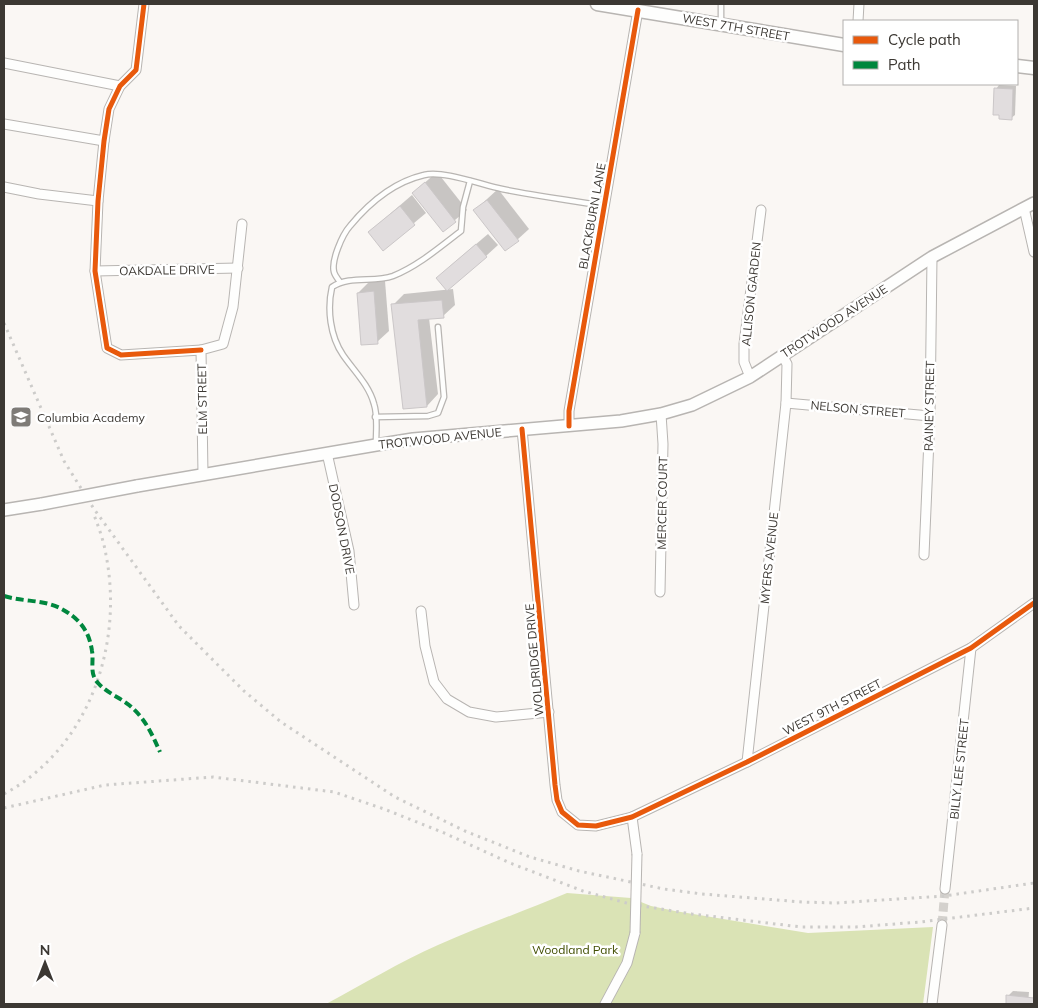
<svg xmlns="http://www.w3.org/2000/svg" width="1038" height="1008" viewBox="0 0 1038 1008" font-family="Mulish,sans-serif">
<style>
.green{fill:#dae3b5}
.shadow{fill:#0003}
.building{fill:#e1ddde;stroke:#cbc7c8}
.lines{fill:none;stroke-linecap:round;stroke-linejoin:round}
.street-tunnel{stroke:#d4d1cd;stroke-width:9;stroke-dasharray:9 4.5;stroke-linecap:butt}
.lane-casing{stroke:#b8b5b2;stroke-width:7}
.street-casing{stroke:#b8b5b2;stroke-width:11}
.secondary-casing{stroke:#b8b5b2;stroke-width:14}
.primary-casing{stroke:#b8b5b2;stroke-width:15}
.lane{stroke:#fefefd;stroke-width:4.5}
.street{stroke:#fefefd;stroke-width:9}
.secondary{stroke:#fefefd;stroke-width:11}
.primary{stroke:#fefefd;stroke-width:12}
.rail{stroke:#cdccca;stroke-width:3;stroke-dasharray:2.5 5;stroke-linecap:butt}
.street-bridge-casing{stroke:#b8b5b2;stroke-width:11;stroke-linecap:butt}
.secondary-bridge-casing{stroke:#b8b5b2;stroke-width:14;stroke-linecap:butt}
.street-bridge{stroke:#fefefd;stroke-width:9}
.secondary-bridge{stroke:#fefefd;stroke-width:11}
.quiet{stroke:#00873e;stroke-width:4;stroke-dasharray:8 4;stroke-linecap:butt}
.cycleway-casing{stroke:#fff;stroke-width:8}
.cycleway{stroke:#e8590c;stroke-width:5}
.labels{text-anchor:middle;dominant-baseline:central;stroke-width:5;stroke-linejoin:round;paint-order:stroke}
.street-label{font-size:12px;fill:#3c3833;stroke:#fff}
.poi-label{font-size:12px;fill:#3c3833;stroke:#fff;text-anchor:start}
.park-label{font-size:12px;fill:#414e02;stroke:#fff}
</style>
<rect width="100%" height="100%" fill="#faf7f4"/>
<path class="green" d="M567,893L631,898L651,906L675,911L808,933L933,927L923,1004H326C363,984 400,962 438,945C481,926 525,911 567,893Z"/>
<g class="shadow">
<polygon points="999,85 1016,86 1015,115 1011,118 996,89"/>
<polygon points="437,172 467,210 443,230 413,193"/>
<polygon points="498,189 529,229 506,250 475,210"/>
<polygon points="412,195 426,213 383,249 369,232"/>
<polygon points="488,234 498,245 486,256 449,267"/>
<polygon points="385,281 389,331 377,342 358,293 369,282"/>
<polygon points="453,289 455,305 443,316 429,318 438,394 427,406 393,305 404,294"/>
<polygon points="1013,991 1029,992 1028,1004 1007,1004 1008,996"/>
</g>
<g class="building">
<polygon points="994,88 1013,89 1012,120 999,119 999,115 993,115"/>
<polygon points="425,182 456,222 443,232 412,193"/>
<polygon points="487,200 519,241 505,251 473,210"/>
<polygon points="400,206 415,225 383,251 368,232"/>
<polygon points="476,244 487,257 447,291 436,278"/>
<polygon points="374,291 378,344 361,345 357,293"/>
<polygon points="442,300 444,318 418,320 427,407 403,409 391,304"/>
<polygon points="1006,995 1034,998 1034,1004 1006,1004"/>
</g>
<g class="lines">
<polyline class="street-tunnel" points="942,925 945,889"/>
<g class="lane-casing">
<g id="lane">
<polyline points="721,24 721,4"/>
<path d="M340,282C338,279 335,276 334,272C331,261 342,235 350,226C369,203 394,182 424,175C443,170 482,185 502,189C536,196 570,200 604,206"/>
<polyline points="375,417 428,416 438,413 444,397 438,327"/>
<path d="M376,443C376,431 378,416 374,404C369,385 354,371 343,355C330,336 327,309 332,287C350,275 374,283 393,276C418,266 440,247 461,231L463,207L470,181"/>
</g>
</g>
<g class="street-casing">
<g id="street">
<polyline points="144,4 136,70 120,86 109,109 104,141 98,201 95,271 107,348 121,355 201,350"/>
<polyline points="858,21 859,4"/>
<polyline points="4,63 120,86"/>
<polyline points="4,124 104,141"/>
<polyline points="4,187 39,194 98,201"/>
<polyline points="1024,208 1034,252"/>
<polyline points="95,271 238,268"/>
<polyline points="750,377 744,362 744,344 761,210"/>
<polyline points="786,403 930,416"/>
<polyline points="569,426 569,411 638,10"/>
<polyline points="522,429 555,785 557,800 562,812 578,825 596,826 632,817 747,762 971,648 1034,603"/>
<polyline points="327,453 349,551 354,605"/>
<polyline points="203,474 201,350 223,344 233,307 242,224"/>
<polyline points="924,555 930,416 932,257"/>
<polyline points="660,592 663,444 661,414"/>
<polyline points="421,611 425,646 434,682 447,699 469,712 496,717 549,712"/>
<polyline points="747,762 786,403 787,364 782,355"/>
<polyline points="632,817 637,854"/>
<polyline points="945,889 971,648"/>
<polyline points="605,1004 627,963 635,933"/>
<polyline points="932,1004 942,925"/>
</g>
</g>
<g class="secondary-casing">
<g id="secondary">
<polyline points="137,486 376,445 413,439 621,421 661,414 692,405 750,377 932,257 1034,203"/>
<polyline points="4,510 42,504"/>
</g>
</g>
<g class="primary-casing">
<g id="primary">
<polyline points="597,4 844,45"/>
<polyline points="1017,66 1034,68"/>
</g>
</g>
<use href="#lane" class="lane"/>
<use href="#street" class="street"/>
<use href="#secondary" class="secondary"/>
<use href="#primary" class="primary"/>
<g class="rail">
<polyline points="4,323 64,461 94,509 179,626 244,691 281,722 395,797 465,831 530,857 579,871 664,889 702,894 802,902 836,903 944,896 1034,883"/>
<path d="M4,794C88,749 124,646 106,555C104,542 99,528 94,515"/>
<polyline points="4,808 105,785 213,777 334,792 384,809 442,832 510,863 583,891 630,904 692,914 801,927 856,927 920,922 1034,908"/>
</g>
<g class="street-bridge-casing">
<polyline id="street-bridge" points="635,933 637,854"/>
</g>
<g class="secondary-bridge-casing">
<polyline id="secondary-bridge" points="42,504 137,486"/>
</g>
<use href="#street-bridge" class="street-bridge"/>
<use href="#secondary-bridge" class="secondary-bridge"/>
<path class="quiet" d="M4,596C32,604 50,597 75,618C85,627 90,637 92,651C94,662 89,674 98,683C107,693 119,697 129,705C145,718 152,734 160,752"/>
<g class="cycleway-casing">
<g id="cycleway">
<polyline points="144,4 136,70 120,86 109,109 104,141 98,201 95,271 107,348 121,355 201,350"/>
<polyline points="569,426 569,411 638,10"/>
<polyline points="522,429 555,785 557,800 562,812 578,825 596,826 632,817 747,762 971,648 1034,603"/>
</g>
</g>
<use href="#cycleway" class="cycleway"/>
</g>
<defs>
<g id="school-square" transform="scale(1.125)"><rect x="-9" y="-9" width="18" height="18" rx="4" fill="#7e7b77" stroke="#fff"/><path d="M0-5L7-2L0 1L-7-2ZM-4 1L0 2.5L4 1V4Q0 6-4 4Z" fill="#fff"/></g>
</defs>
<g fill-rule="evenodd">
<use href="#school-square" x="21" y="417"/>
</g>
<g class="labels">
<g class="street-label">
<text transform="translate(736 27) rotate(10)">WEST 7TH STREET</text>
<text transform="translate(592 216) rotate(-80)">BLACKBURN LANE</text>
<text transform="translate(167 270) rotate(-1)">OAKDALE DRIVE</text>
<text transform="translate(751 294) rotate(-84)">ALLISON GARDEN</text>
<text transform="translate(834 321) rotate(-33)">TROTWOOD AVENUE</text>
<text transform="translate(202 399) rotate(-91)">ELM STREET</text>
<text transform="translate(929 406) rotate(-89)">RAINEY STREET</text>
<text transform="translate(858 409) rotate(5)">NELSON STREET</text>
<text transform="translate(440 438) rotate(-6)">TROTWOOD AVENUE</text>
<text transform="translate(662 503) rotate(-89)">MERCER COURT</text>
<text transform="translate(342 529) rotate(79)">DODSON DRIVE</text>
<text transform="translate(769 558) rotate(-84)">MYERS AVENUE</text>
<text transform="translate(534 660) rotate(-95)">WOLDRIDGE DRIVE</text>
<text transform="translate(832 707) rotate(-27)">WEST 9TH STREET</text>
<text transform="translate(959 769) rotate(-84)">BILLY LEE STREET</text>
</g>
<g class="poi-label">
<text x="37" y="417">Columbia Academy</text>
</g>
<g class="park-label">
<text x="575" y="949">Woodland Park</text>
</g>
</g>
<rect width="1038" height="1008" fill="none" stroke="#3c3833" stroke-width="10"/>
<rect x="843" y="20" width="175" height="65" fill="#ffffff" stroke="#b1afad"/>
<rect x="853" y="36" width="25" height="8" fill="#e8590c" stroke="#b1afad"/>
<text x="888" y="45" font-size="15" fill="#3c3833">Cycle path</text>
<rect x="853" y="61" width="25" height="8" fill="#00873e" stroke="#b1afad"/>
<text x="888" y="70" font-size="15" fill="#3c3833">Path</text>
<g transform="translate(45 963)" stroke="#ffffff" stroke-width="4" paint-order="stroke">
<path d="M0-4L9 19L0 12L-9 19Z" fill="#3c3833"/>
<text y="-8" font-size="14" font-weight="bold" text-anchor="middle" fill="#3c3833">N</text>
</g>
</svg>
